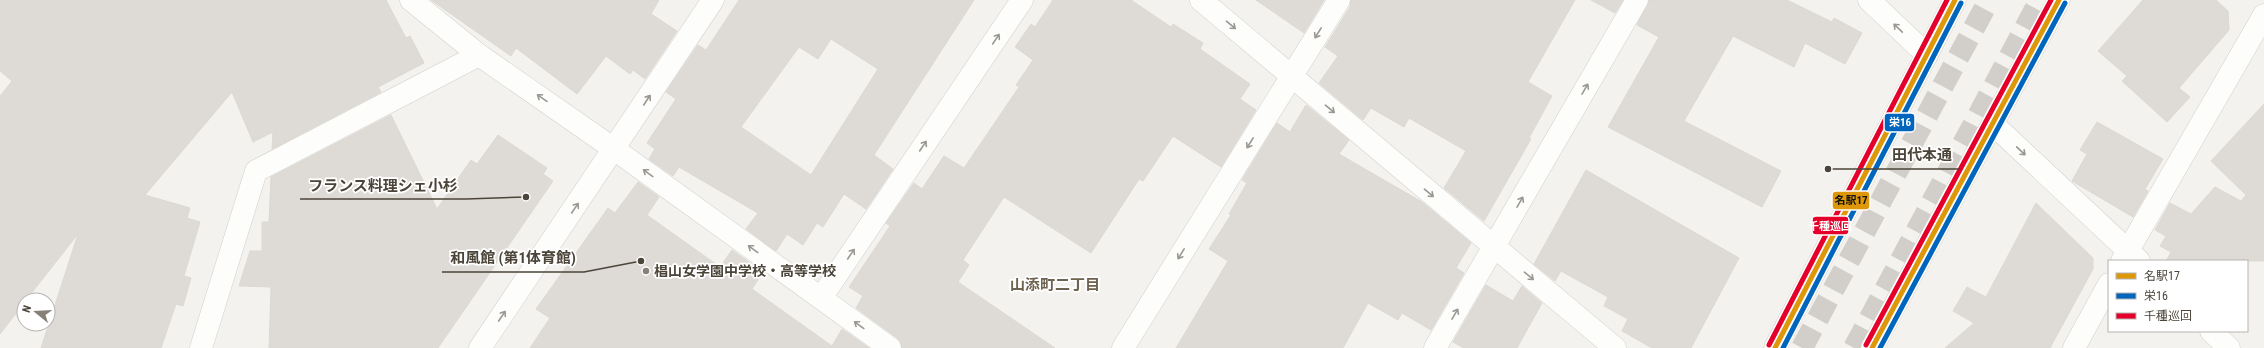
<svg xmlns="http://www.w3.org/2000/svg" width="2264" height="348" viewBox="0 0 2264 348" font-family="'Roboto Condensed','Noto Sans JP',sans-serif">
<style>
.building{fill:#dedbd6;stroke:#dcd9d4;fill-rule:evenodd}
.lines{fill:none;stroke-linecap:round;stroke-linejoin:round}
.highway-tunnel{stroke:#d2cfca;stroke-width:22;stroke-dasharray:22 11;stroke-linecap:butt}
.street-casing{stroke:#d2d0cb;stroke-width:23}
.secondary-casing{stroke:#d3cfc5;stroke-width:23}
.street{stroke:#fdfdfc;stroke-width:22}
.secondary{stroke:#f7f6f1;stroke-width:22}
.bus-1-casing{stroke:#fff;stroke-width:8}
.bus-2-casing{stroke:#fff;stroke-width:8}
.bus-3-casing{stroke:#fff;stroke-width:8}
.bus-1{stroke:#dd9709;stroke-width:5}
.bus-2{stroke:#0065bd;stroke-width:5}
.bus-3{stroke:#e4002b;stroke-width:5}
.oneway{stroke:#9b9791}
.poi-dot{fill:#868178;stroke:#fff;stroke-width:1.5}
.labels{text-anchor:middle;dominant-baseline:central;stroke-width:3.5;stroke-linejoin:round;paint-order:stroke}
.poi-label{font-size:14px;font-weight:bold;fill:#4b4439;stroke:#fff;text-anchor:start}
.neighbourhood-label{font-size:15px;font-weight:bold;fill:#6e6250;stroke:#fff}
.leader{fill:none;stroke:#4b4439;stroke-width:1.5}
.callout-dot{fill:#4b4439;stroke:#fff;stroke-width:1.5}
.callout-label{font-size:15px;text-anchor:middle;font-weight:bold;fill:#4b4439;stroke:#fff;stroke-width:3.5;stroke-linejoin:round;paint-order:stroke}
.line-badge{stroke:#fff;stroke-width:1.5}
.badge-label{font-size:11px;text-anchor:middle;font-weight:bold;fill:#fff}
.pale-badge-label{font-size:11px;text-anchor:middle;font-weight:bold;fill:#111}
</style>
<rect width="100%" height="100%" fill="#f4f2ee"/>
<g class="building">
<polygon points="0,0 386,0 406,38 410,36 424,63 378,87 381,92 272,149 273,132 253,142 232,92 145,195 190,208 187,218 200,222 184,276 191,278 183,306 176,304 161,348 41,348 78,234 26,300 24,300 24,303 0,334 0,96 12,81 0,71"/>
<polygon points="431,0 659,0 651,14 677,31 645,79 633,70 630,74 606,56 577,94 516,48 511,56"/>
<path d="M739,0H974L874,155L893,169L866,209L844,194L823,227L817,223L803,245L787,234L776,251L746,229L758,213L679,167L673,176L649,159L655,149L647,143L676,99L666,92L698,45L706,50ZM831,39L878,69L811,175L741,127L799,47L818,59Z"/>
<polygon points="1053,0 1131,0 1171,27 1173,24 1203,43 1200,49 1250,84 1240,99 1256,110 1221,167 1173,136 1143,181 1139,179 1091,253 1004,197 963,260 969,265 958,282 1055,348 902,348 897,338 856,308 863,296 849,287 890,226 886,223 914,183 922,189 944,156 964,168 1019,87 1016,85 1033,60 1015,47 1031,24 1035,27"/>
<polygon points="1256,0 1324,0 1304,33"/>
<polygon points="1351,0 1575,0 1528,82 1552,96 1529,138 1531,139 1484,221 1444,188 1466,151 1409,118 1404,127 1371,108 1363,120 1319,83 1338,56 1325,47 1350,7"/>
<polygon points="1591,0 1623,0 1615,13"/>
<polygon points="1649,0 1787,0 1832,22 1834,18 1862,33 1845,64 1805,43 1794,67 1733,36 1684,121 1781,171 1762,207 1608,127 1659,37 1637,25"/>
<polygon points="2143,0 2216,0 2228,11 2229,30 2179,88 2190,97 2167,122 2122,81 2127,76 2098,51"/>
<polygon points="2264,104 2264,261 2166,261 2171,252 2160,246 2166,236 2155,230 2170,203 2191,214 2215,187 2241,201 2246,195 2211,161"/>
<polygon points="1306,105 1349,140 1339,154 1422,202 1471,243 1456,268 1464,273 1431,330 1402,313 1398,320 1368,303 1343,348 1176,348 1228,261 1209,249 1231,215 1229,214 1247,183 1242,180 1277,123 1290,132"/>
<polygon points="391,115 437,209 471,160 477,164 498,135 547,168 543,174 553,181 438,348 269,348 271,287 239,286 250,251 262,251 262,222 269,222 271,177"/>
<polygon points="2097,122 2163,159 2145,189 2148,191 2133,217 2072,181 2087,154 2080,150"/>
<polygon points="1586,170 1739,258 1691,348 1652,348 1622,331 1628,319 1604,306 1608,297 1561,271 1555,281 1534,264"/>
<polygon points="638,182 659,197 647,215 720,267 732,250 763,272 752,289 832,346 842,329 869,348 530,348 550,318 536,309 608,208 615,213"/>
<polygon points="2036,203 2093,258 2093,269 2050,348 1945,348 1974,323 1953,311 1967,287 1986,297"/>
<polygon points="1486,285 1513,301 1522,286 1542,303 1517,348 1464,348 1453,342"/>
</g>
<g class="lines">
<g class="highway-tunnel">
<polyline points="1802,348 1989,0"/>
<polyline points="1854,348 2040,0"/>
</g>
<g class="street-casing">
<g id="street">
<polyline points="411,0 479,55 614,149 890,348"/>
<polyline points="1201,0 1615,348"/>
<polyline points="1869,0 1927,55"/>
<polyline points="1993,124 2139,261"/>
<polyline points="2122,261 2264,15"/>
<polyline points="821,298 1022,0"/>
<polyline points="2211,331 2229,348"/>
<polyline points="201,348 256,171 479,55"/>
<polyline points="480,348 713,0"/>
<polyline points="1123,348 1339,0"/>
<polyline points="1435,348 1637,0"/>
<polyline points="2074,348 2109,284"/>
</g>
</g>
<g class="secondary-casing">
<g id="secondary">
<polyline points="1775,348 1955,0"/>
<polyline points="1872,348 2059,0"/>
</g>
</g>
<use href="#street" class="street"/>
<use href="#secondary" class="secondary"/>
<g class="bus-1-casing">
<g id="bus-1">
<polyline points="1775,348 1955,0"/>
<polyline points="1872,348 2059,0"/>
</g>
</g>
<g class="bus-2-casing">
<g id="bus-2">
<polyline points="1783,348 1961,3"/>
<polyline points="1880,348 2065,3"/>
</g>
</g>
<g class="bus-3-casing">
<g id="bus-3">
<polyline points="1769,345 1947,0"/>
<polyline points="1866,345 2051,0"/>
</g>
</g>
<use href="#bus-1" class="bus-1"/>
<use href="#bus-2" class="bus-2"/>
<use href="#bus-3" class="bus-3"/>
</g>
<defs><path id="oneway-shaft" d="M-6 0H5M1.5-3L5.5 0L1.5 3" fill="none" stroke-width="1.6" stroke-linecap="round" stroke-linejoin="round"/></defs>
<g class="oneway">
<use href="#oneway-shaft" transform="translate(1231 25) rotate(40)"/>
<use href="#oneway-shaft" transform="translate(1898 28) rotate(-136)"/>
<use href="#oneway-shaft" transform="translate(1318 33) rotate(122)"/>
<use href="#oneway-shaft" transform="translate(996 39) rotate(-56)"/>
<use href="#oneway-shaft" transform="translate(1585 89) rotate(-60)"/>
<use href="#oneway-shaft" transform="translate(542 98) rotate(-145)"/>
<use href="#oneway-shaft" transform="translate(647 100) rotate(-57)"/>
<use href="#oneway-shaft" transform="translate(1330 109) rotate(40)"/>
<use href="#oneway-shaft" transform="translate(1250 143) rotate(122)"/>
<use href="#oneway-shaft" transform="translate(923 146) rotate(-56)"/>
<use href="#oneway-shaft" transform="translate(2021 151) rotate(43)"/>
<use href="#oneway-shaft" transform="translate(648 173) rotate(-144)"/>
<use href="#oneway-shaft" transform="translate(1429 193) rotate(40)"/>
<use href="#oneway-shaft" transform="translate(1520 202) rotate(-60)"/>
<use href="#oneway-shaft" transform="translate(575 208) rotate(-56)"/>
<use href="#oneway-shaft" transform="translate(753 249) rotate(-144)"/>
<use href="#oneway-shaft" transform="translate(851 254) rotate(-56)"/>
<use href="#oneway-shaft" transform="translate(1181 254) rotate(122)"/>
<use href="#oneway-shaft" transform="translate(1529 276) rotate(40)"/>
<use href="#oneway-shaft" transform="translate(1455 314) rotate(-60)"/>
<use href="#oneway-shaft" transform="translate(502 316) rotate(-56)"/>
<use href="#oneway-shaft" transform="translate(859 325) rotate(-144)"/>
</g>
<circle class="poi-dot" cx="646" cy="271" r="4"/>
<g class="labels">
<g class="poi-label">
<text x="654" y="271">椙山女学園中学校・高等学校</text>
</g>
<g class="neighbourhood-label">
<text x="1055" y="285">山添町二丁目</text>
</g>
</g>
<path class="leader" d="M1828 169L1884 169H1960M526 197L466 199H300M641 261L584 272H442"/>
<g class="callout-dot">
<circle cx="1828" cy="169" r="4"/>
<circle cx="526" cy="197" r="4"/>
<circle cx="641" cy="261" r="4"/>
</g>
<g class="callout-label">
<text x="1922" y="160">田代本通</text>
<text x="383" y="191">フランス料理シェ小杉</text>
<text x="513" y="263">和風館 (第1体育館)</text>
</g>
<g class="line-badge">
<rect x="1884" y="113" width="31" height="19" rx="4" fill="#0065bd"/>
<rect x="1832" y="191" width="38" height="19" rx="4" fill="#dd9709"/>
<rect x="1812" y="216" width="37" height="19" rx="4" fill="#e4002b"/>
</g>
<g class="badge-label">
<text x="1900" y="126">栄16</text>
<text x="1830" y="230">千種巡回</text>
</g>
<g class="pale-badge-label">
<text x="1851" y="204">名駅17</text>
</g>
<rect x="2108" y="260" width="140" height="72" fill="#ffffff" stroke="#b7b4b0"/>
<rect x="2116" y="273" width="20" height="6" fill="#dd9709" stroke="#b7b4b0"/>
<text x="2144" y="280" font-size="12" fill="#4b4439">名駅17</text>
<rect x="2116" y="293" width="20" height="6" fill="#0065bd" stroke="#b7b4b0"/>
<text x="2144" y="300" font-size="12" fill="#4b4439">栄16</text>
<rect x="2116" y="313" width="20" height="6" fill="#e4002b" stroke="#b7b4b0"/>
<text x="2144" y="320" font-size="12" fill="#4b4439">千種巡回</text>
<g transform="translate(36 312) rotate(288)"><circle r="19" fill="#ffffff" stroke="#b7b4b0"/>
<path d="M0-3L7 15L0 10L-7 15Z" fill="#868178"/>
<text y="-6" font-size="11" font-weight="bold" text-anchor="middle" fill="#4b4439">N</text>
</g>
</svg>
